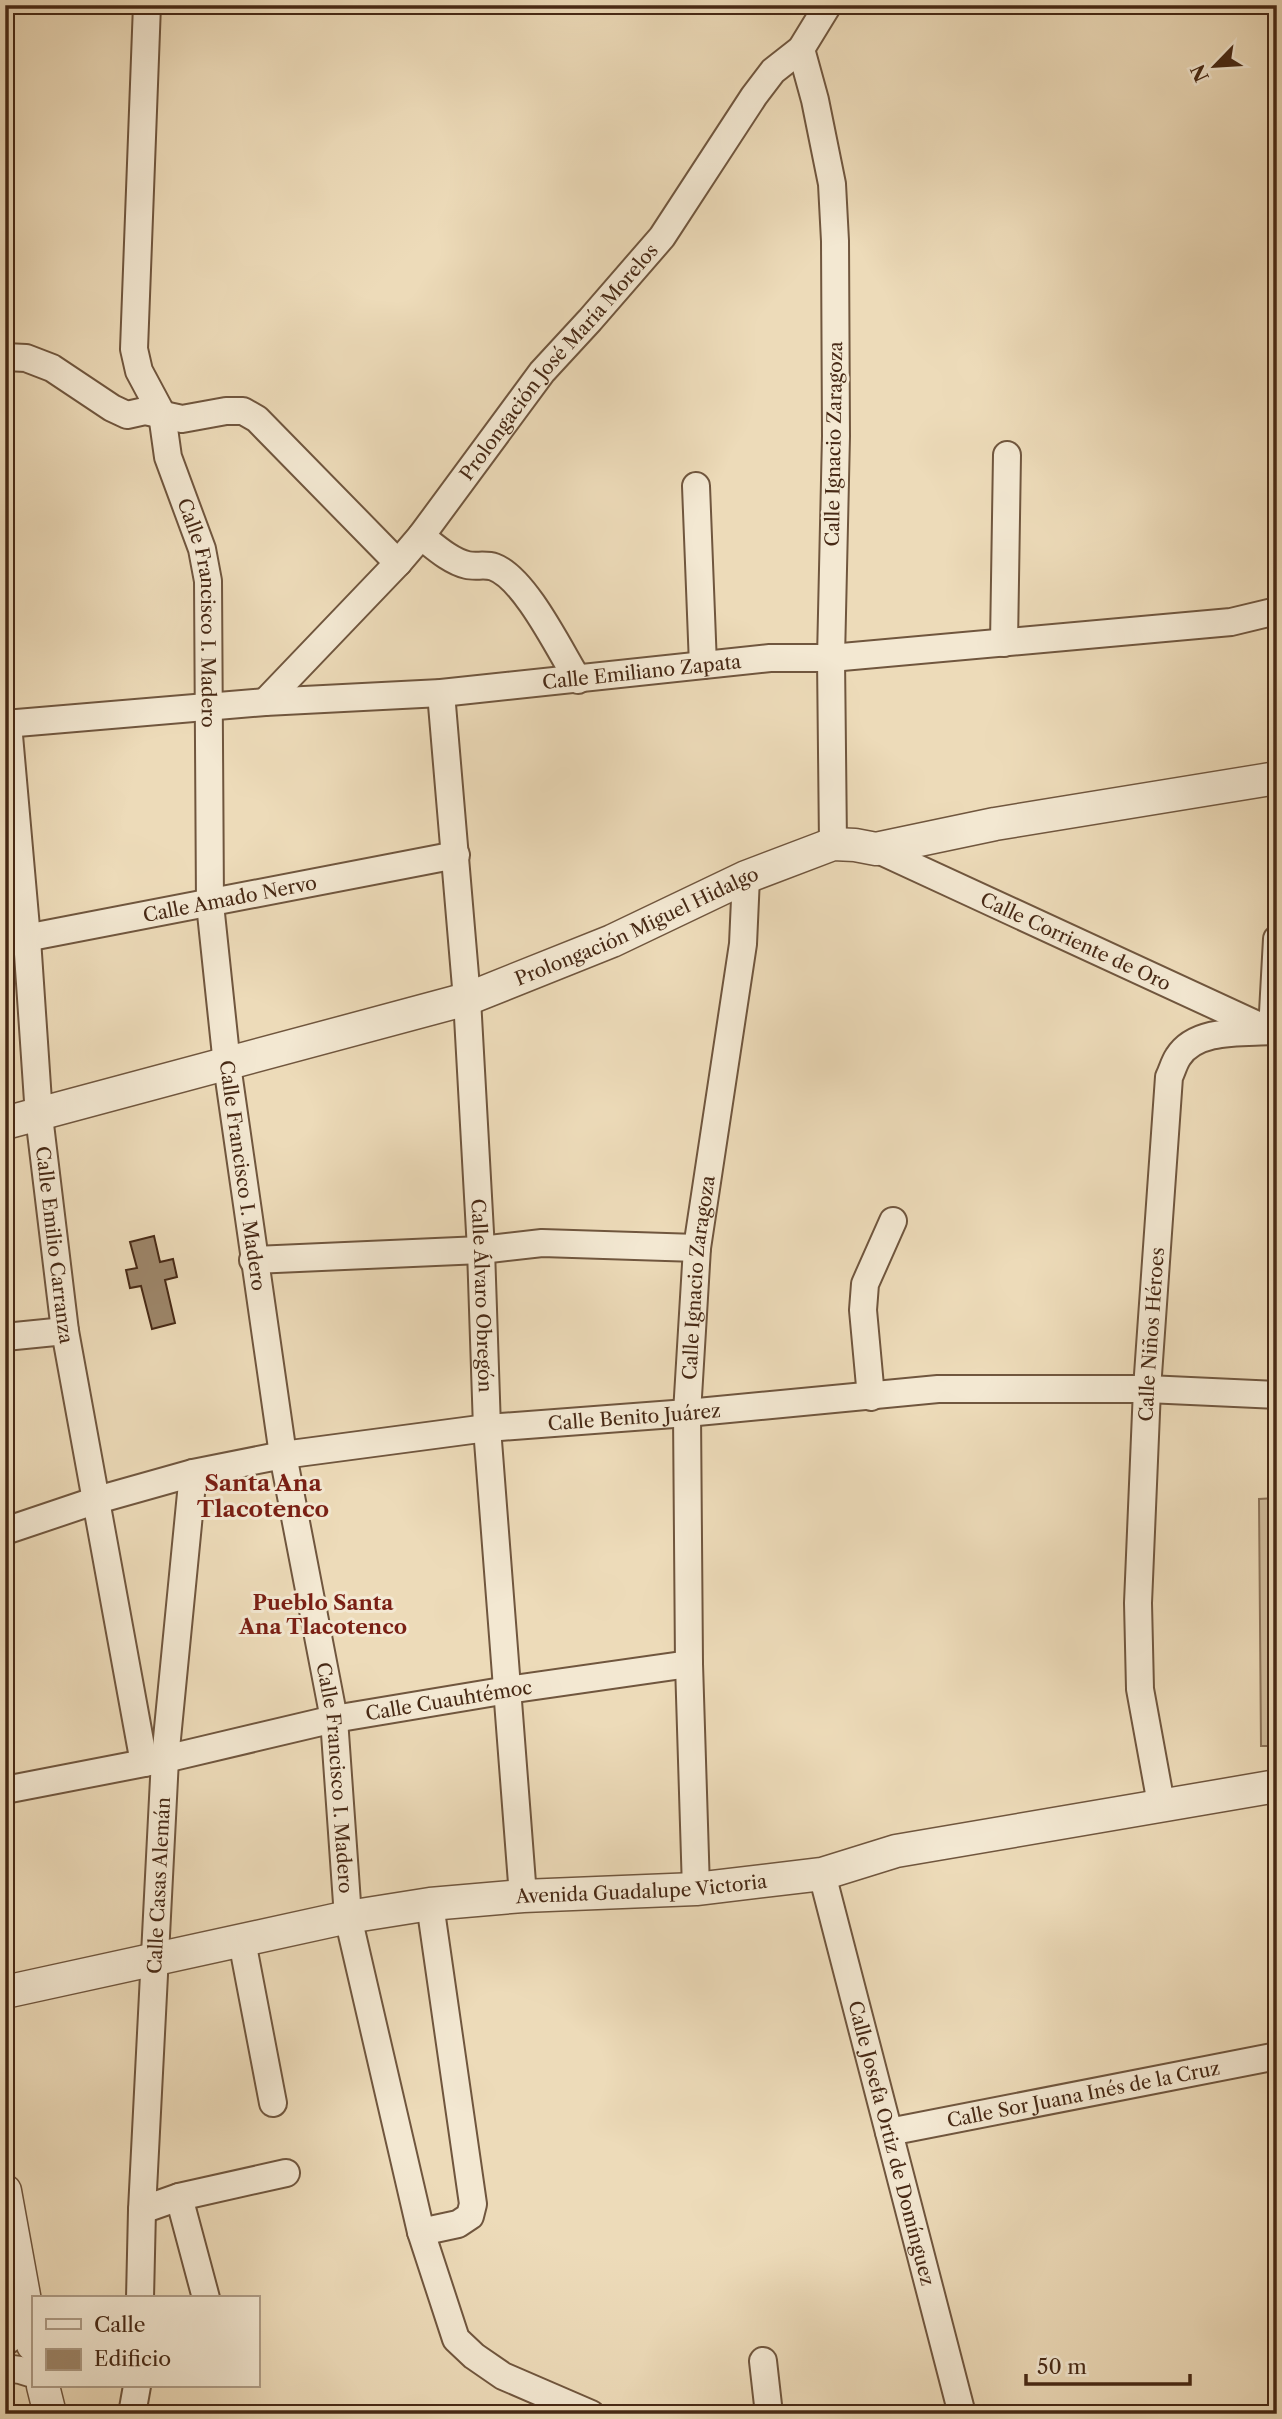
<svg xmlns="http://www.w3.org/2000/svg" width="1282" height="2419" viewBox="0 0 1282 2419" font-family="'Libre Caslon Text',serif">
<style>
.grass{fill:#d1bd9d;stroke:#8c7359;stroke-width:2}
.building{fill:#9d866a;stroke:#472915;stroke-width:2}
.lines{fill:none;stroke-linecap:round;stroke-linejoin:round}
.minor-casing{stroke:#70563e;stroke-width:30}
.tertiary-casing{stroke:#70563e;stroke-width:35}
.minor{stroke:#f3e8d2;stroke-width:26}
.tertiary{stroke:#f3e8d2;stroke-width:32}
.labels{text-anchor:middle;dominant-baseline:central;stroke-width:6;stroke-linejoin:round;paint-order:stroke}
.street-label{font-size:19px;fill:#472915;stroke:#f3e8d2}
.neighbourhood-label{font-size:21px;font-weight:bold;fill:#7a1f14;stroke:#f3e8d2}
.quarter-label{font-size:23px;font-weight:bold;fill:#7a1f14;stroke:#f3e8d2}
</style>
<rect width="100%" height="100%" fill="#eddbb9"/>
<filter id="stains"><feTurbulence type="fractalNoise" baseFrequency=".00286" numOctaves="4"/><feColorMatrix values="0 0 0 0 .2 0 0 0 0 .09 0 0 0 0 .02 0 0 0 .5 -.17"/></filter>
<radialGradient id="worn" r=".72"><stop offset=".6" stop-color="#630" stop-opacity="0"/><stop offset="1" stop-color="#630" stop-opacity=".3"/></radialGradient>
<polygon class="grass" points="1277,1498 1277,1746 1261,1746 1259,1499"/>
<polygon class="building" points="154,1236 160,1262 173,1259 177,1277 165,1280 175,1323 152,1329 141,1286 130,1288 126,1270 137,1268 130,1242"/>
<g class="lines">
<g class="minor-casing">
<g id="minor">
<path id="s1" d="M147,5L134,349L139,371L162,414L168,457L202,549L208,581L210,904L227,1065L283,1455L334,1719L348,1917L421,2232L456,2339L474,2356L503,2376L591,2414"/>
<polyline points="801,49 815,100 832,184 835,241 836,436 831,658 833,844"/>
<polyline points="5,357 26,358 52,368 112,408 127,415 145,411 182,419 226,411 243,411 257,419 398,563"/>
<polyline points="696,486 703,665"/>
<path d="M421,536C434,546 450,561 467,565C475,567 486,564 494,567C525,578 560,651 578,680"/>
<polyline points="1004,643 1007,455"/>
<path id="s2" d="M441,693L467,999L481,1250L487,1428L523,1896"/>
<path id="s3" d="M265,702L398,563L421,536L542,372L590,320L662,237L754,96L773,71L801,49L828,5"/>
<path id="s4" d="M5,724L265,702L441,693L770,658H831L1231,622L1277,611"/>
<path id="s5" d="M8,724L27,939L39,1116L65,1331L144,1763"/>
<path id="s6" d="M876,849L1268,1030"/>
<path id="s7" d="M5,942L456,855"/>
<polyline points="253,1260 481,1250 542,1243 697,1248"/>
<polyline points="5,1337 65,1331"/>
<polyline points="871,1397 863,1310 865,1284 893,1221"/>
<path id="s8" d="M5,1531L97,1500L193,1473L283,1455L487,1428L687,1413L938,1389H1147L1277,1395"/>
<path id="s9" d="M5,1790L165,1759L334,1719L508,1690L689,1664"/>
<path id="s10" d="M1161,1804L1140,1689L1138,1603L1147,1389L1169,1077C1172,1071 1174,1063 1178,1057C1196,1028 1243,1033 1272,1031L1277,939"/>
<path id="s11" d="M822,1874L962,2414"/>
<path id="s12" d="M696,1889L689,1664L687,1413L697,1248L743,944L746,877"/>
<polyline points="242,1941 273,2103"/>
<path id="s13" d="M889,2132L1277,2056"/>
<polyline points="179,2197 206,2298"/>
<polyline points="142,2210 179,2197 286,2173"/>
<polyline points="421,2232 458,2224 470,2216 473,2204 430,1904"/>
<path id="s14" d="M140,2298L142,2210L165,1759L193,1473"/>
<polyline points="5,2342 20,2332 26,2314"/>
<polyline points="763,2361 769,2414"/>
<polyline points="5,2368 20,2370 33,2374"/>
<polyline points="132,2414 137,2386"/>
</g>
</g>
<g class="tertiary-casing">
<g id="tertiary">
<path id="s15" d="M5,1123L467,999L612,941L746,877L833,844L855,845L876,849L995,824L1277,778"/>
<path id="s16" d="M5,1992L348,1917L430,1904L523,1896L696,1889L822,1874L896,1851L1277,1786"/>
<polyline points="5,2191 33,2345"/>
<polyline points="43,2386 50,2414"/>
</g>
</g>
<use href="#minor" class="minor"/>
<use href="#tertiary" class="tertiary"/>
</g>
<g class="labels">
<g class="street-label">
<text stroke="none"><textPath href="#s3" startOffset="450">Prolongación José María Morelos</textPath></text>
<text transform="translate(834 444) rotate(-89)">Calle Ignacio Zaragoza</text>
<text stroke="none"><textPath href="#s1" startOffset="620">Calle Francisco I. Madero</textPath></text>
<text stroke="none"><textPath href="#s4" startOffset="639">Calle Emiliano Zapata</textPath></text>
<text stroke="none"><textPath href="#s7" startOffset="229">Calle Amado Nervo</textPath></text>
<text stroke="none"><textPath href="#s15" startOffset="663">Prolongación Miguel Hidalgo</textPath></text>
<text stroke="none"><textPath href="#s6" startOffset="220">Calle Corriente de Oro</textPath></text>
<text stroke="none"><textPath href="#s1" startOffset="1186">Calle Francisco I. Madero</textPath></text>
<text stroke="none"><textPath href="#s5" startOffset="523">Calle Emilio Carranza</textPath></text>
<text stroke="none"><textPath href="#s12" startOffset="612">Calle Ignacio Zaragoza</textPath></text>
<text stroke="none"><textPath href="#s2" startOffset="604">Calle Álvaro Obregón</textPath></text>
<text stroke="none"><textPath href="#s10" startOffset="472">Calle Niños Héroes</textPath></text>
<text stroke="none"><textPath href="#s8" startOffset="642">Calle Benito Juárez</textPath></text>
<text stroke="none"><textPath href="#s9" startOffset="453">Calle Cuauhtémoc</textPath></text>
<text stroke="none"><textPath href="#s1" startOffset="1796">Calle Francisco I. Madero</textPath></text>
<text stroke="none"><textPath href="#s14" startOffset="413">Calle Casas Alemán</textPath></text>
<text stroke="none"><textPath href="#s16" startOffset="646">Avenida Guadalupe Victoria</textPath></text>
<text stroke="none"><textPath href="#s13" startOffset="198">Calle Sor Juana Inés de la Cruz</textPath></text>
<text stroke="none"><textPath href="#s11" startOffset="278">Calle Josefa Ortiz de Domínguez</textPath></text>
</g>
<g class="neighbourhood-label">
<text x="323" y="1602">Pueblo Santa<tspan x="323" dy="24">Ana Tlacotenco</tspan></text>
</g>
<g class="quarter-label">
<text x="263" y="1483">Santa Ana<tspan x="263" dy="26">Tlacotenco</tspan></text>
</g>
</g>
<rect width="1282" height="2419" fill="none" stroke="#eddbb9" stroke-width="28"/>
<rect x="7" y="7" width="1268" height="2405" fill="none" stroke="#472915" stroke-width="3.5"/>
<rect x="14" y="14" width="1254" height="2391" fill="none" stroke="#472915" stroke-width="2"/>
<rect x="32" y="2296" width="228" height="91" fill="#f3e8d2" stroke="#ae9c86" stroke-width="2"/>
<rect x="46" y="2319" width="35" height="10" fill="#f3e8d2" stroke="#ae9c86" stroke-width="2"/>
<text x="94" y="2332" font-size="21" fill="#472915">Calle</text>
<rect x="46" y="2349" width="35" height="21" fill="#9d866a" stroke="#ae9c86" stroke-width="2"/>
<text x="94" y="2366" font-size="21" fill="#472915">Edificio</text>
<g transform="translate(1215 66) rotate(245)" stroke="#f3e8d2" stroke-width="5" paint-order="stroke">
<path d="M0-5L12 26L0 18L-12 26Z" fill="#472915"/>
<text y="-10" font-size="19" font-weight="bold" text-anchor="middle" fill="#472915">N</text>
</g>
<path d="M1026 2374v10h164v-10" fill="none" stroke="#472915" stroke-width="3.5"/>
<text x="1037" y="2374" font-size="21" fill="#472915" stroke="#f3e8d2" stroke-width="5" paint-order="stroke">50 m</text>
<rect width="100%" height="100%" filter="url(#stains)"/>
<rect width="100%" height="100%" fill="url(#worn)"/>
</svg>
